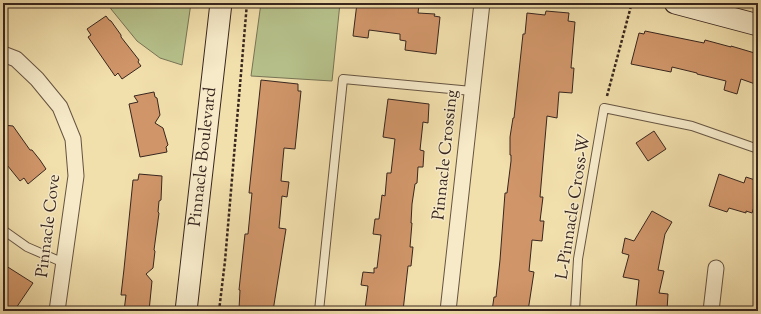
<svg xmlns="http://www.w3.org/2000/svg" width="761" height="314" viewBox="0 0 761 314" font-family="'Sorts Mill Goudy',serif">
<style>
.green{fill:#b7c28c;stroke:#787456}
.building{fill:#d0966a;stroke:#38261f}
.lines{fill:none;stroke-linecap:round;stroke-linejoin:round}
.lane-casing{stroke:#665442;stroke-width:10}
.street-casing{stroke:#665442;stroke-width:17}
.secondary-casing{stroke:#38261f;stroke-width:23}
.path{stroke:#38261f;stroke-width:2.5;stroke-dasharray:3 2;stroke-linecap:butt}
.lane{stroke:#f6eac9;stroke-width:8}
.street{stroke:#f6eac9;stroke-width:15}
.secondary{stroke:#f6eac9;stroke-width:21}
.labels{text-anchor:middle;dominant-baseline:central;stroke-width:3;stroke-linejoin:round;paint-order:stroke}
.street-label{font-size:17px;fill:#38261f;stroke:#f6eac9}
</style>
<rect width="100%" height="100%" fill="#f1dfac"/>
<filter id="stains"><feTurbulence type="fractalNoise" baseFrequency=".005" numOctaves="4"/><feColorMatrix values="0 0 0 0 .2 0 0 0 0 .09 0 0 0 0 .02 0 0 0 .5 -.17"/></filter>
<radialGradient id="worn" r=".72"><stop offset=".6" stop-color="#630" stop-opacity="0"/><stop offset="1" stop-color="#630" stop-opacity=".3"/></radialGradient>
<g class="green">
<polygon points="109,3 191,3 182,65 160,58 137,41 111,9"/>
<polygon points="261,3 340,3 332,81 251,76"/>
</g>
<g class="building">
<polygon points="357,3 403,3 419,5 418,13 435,14 434,16 440,17 436,54 405,50 406,41 400,40 400,34 369,30 368,38 353,36"/>
<polygon points="546,11 569,13 568,21 575,22 571,68 574,68 572,93 559,92 557,118 547,116 540,197 543,197 540,221 544,221 542,241 532,240 529,271 534,272 528,311 492,311 494,297 496,297 500,260 505,193 507,193 511,161 511,155 510,155 510,137 513,118 514,118 523,34 525,34 527,13 545,15"/>
<polygon points="106,16 109,20 111,21 121,35 121,37 139,60 138,62 141,66 122,79 118,73 115,76 88,37 91,35 87,29"/>
<polygon points="645,31 704,43 705,40 731,47 731,46 758,54 758,85 741,79 737,94 724,90 726,81 697,74 697,73 672,67 671,72 631,64 639,33 644,34"/>
<polygon points="261,80 298,84 298,91 301,91 295,149 284,148 281,181 289,182 287,197 282,196 279,228 286,229 273,311 241,311 241,310 239,309 240,290 239,290 245,234 248,234 252,193 249,193"/>
<polygon points="154,92 155,97 157,98 160,115 155,123 163,128 168,145 166,147 167,152 140,157 129,104 138,102 134,96"/>
<polygon points="388,99 429,104 428,123 423,122 420,150 424,151 423,167 418,167 417,183 415,184 412,204 411,223 412,223 410,247 413,247 411,266 408,266 403,311 384,311 365,309 368,286 361,285 363,272 374,273 374,268 377,268 381,235 373,234 375,219 379,219 382,195 385,196 387,173 391,173 395,139 383,137"/>
<polygon points="3,125 13,126 30,150 32,150 40,160 46,169 28,184 24,178 20,181 3,160"/>
<polygon points="654,131 666,149 648,161 636,143"/>
<polygon points="139,174 162,176 161,200 159,201 158,212 159,213 154,250 155,251 153,268 146,274 152,281 149,311 124,311 126,295 121,295 124,269 133,180 138,180"/>
<polygon points="719,174 744,183 746,177 758,181 758,195 752,213 746,211 746,213 729,208 727,212 709,206"/>
<polygon points="652,211 672,222 665,234 658,270 664,271 659,293 668,294 667,310 636,307 639,280 623,277 629,255 622,253 625,238 634,241"/>
<polygon points="3,264 33,283 14,311 3,311"/>
</g>
<g class="lines">
<g class="lane-casing">
<g id="lane">
<polyline points="3,230 27,247 64,263"/>
<polyline points="319,311 343,79 472,91"/>
<polyline points="575,311 578,259 604,108 692,126 758,149"/>
</g>
</g>
<g class="street-casing">
<g id="street">
<polyline points="3,54 16,59 37,79 60,107 73,139 76,176 57,311"/>
<polyline points="448,311 482,3"/>
<polyline points="711,311 716,268"/>
</g>
</g>
<g class="secondary-casing">
<g id="secondary">
<polyline points="675,3 758,25"/>
<path id="s1" d="M186,311L221,3"/>
</g>
</g>
<g class="path">
<polyline points="607,96 631,6"/>
<polyline points="219,311 225,261 247,3"/>
</g>
<use href="#lane" class="lane"/>
<use href="#street" class="street"/>
<use href="#secondary" class="secondary"/>
</g>
<g class="labels">
<g class="street-label">
<text transform="translate(446 155) rotate(-84)">Pinnacle Crossing</text>
<text stroke="none"><textPath href="#s1" startOffset="155">Pinnacle Boulevard</textPath></text>
<text transform="translate(574 207) rotate(-81)">L-Pinnacle Cross-W</text>
<text transform="translate(49 226) rotate(-83)">Pinnacle Cove</text>
</g>
</g>
<rect width="761" height="314" fill="none" stroke="#f1dfac" stroke-width="16"/>
<rect x="4" y="4" width="753" height="306" fill="none" stroke="#38261f" stroke-width="2"/>
<rect x="8" y="8" width="745" height="298" fill="none" stroke="#38261f"/>
<rect width="100%" height="100%" filter="url(#stains)"/>
<rect width="100%" height="100%" fill="url(#worn)"/>
</svg>
